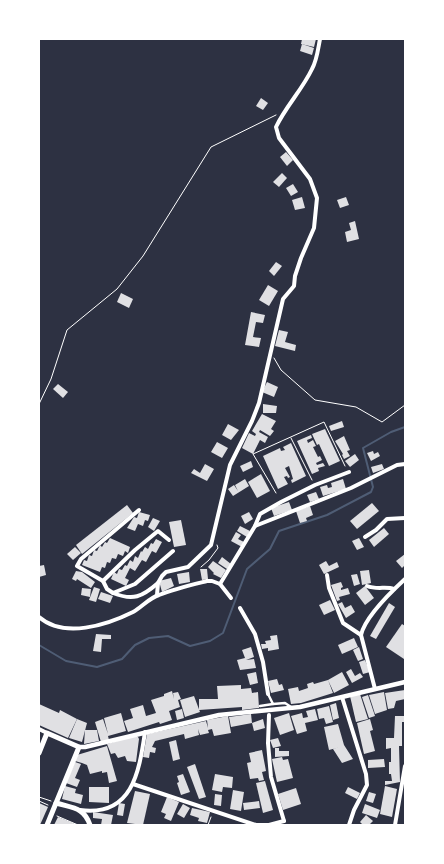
<svg xmlns="http://www.w3.org/2000/svg" width="444" height="864" viewBox="0 0 444 864" font-family="Commissioner,sans-serif">
<style>
.lines{fill:none;stroke-linecap:round;stroke-linejoin:round}
.stream{stroke:#4f5d75;stroke-width:2}
.building{fill:#e0e0e3}
.path{stroke:#fff;stroke-width:1}
.pedestrian{stroke:#fff;stroke-width:2.5}
.minor{stroke:#fff;stroke-width:4}
.tertiary{stroke:#fff;stroke-width:4.5}
.secondary{stroke:#fff;stroke-width:5}
</style>
<rect width="100%" height="100%" fill="#2d3142"/>
<g class="lines">
<polyline class="stream" points="39,645 66,661 97,667 122,659 135,645 149,638 168,636 190,646 210,641 223,633 247,569 270,549 279,531 327,515 371,492 373,487 363,448 391,432 405,427"/>
</g>
<g class="building">
<polygon points="302,39 316,39 314,47 301,44"/>
<polygon points="302,44 314,48 312,55 300,51"/>
<polygon points="261,98 268,103 263,110 256,106"/>
<polygon points="286,152 293,160 287,166 280,157"/>
<polygon points="282,173 287,178 279,187 273,182"/>
<polygon points="293,184 298,192 291,196 286,188"/>
<polygon points="302,197 305,208 295,210 292,200"/>
<polygon points="346,197 349,205 340,208 337,200"/>
<polygon points="355,221 359,239 347,242 345,232 351,230 349,223"/>
<polygon points="276,262 282,266 274,276 269,271"/>
<polygon points="268,285 278,291 269,306 259,300"/>
<polygon points="121,293 133,299 129,308 117,302"/>
<polygon points="251,312 265,315 263,323 256,322 253,337 261,338 259,347 245,345"/>
<polygon points="279,330 288,332 285,342 296,345 295,351 275,346"/>
<polygon points="267,382 278,387 274,397 262,392"/>
<polygon points="58,384 68,392 63,398 53,389"/>
<polygon points="263,404 277,406 276,413 263,413"/>
<polygon points="262,414 276,421 271,429 274,431 270,436 260,430 259,432 268,437 265,443 260,440 253,454 242,448 249,433 255,436 256,434 252,431"/>
<polygon points="342,421 344,427 331,431 329,426"/>
<polygon points="228,424 239,430 231,440 222,435"/>
<polygon points="325,429 340,461 329,466 319,444 317,445 312,434"/>
<polygon points="311,435 312,438 307,440 308,443 313,440 316,446 313,447 318,457 320,456 322,460 316,463 317,465 323,463 325,466 318,468 319,471 312,474 297,441"/>
<polygon points="344,436 350,450 347,451 350,456 344,459 342,455 343,454 335,441"/>
<polygon points="217,442 228,448 222,458 211,452"/>
<polygon points="291,443 306,476 292,483 291,480 293,479 289,466 285,468 290,477 288,478 287,476 284,477 288,484 278,489 263,456 280,448 281,451 285,450 283,447"/>
<polygon points="373,451 374,454 378,452 380,456 371,461 367,453"/>
<polygon points="355,454 359,460 350,467 345,461"/>
<polygon points="251,461 253,467 243,472 240,466"/>
<polygon points="205,464 214,469 207,481 191,473 194,469 200,473"/>
<polygon points="382,464 384,469 373,473 371,467"/>
<polygon points="261,474 270,491 257,498 248,482"/>
<polygon points="245,479 249,486 233,496 228,489 234,485 238,491 235,485"/>
<polygon points="343,479 346,489 323,496 320,487 327,485 328,488 332,487 331,483"/>
<polygon points="316,492 319,499 310,502 307,495"/>
<polygon points="289,502 292,510 274,516 271,508"/>
<polygon points="372,503 379,511 357,529 350,521"/>
<polygon points="127,505 133,513 82,554 76,545"/>
<polygon points="310,506 313,515 306,518 307,521 300,523 296,511"/>
<polygon points="139,512 150,515 148,521 145,520 143,526 138,524 135,531 127,528 134,517 137,518"/>
<polygon points="249,512 253,519 245,524 241,516"/>
<polygon points="153,518 160,521 154,531 148,527"/>
<polygon points="181,520 186,545 174,547 169,522"/>
<polygon points="240,526 250,531 247,537 237,531"/>
<polygon points="384,528 389,534 374,547 369,540"/>
<polygon points="236,532 241,535 238,539 244,542 242,547 231,541"/>
<polygon points="110,538 130,547 128,553 125,551 123,556 118,554 116,559 112,558 110,563 107,562 105,568 102,567 100,572 82,565 84,560 87,561 89,555 92,556 94,550 97,551 100,545 102,547 105,542 107,543"/>
<polygon points="359,538 364,547 357,550 352,541"/>
<polygon points="156,539 162,542 156,553 152,551 146,562 142,560 135,571 130,568 125,578 129,580 126,586 111,579 114,572 117,574 119,569 122,570 125,565 127,566 130,560 133,562 135,556 138,558 141,551 142,552 145,547 148,549 151,543 153,544"/>
<polygon points="75,547 81,553 73,560 67,554"/>
<polygon points="405,554 405,565 402,568 396,561"/>
<polygon points="222,557 231,564 227,569 218,563"/>
<polygon points="213,561 226,570 221,578 213,574 214,573 208,567"/>
<polygon points="326,561 329,566 337,562 339,567 324,574 319,565"/>
<polygon points="44,565 46,575 39,577 39,566"/>
<polygon points="200,569 207,569 208,579 202,580"/>
<polygon points="369,570 371,583 362,585 360,571"/>
<polygon points="76,571 82,572 95,582 91,588 77,579 76,581 72,579"/>
<polygon points="189,572 190,582 179,584 177,574"/>
<polygon points="357,574 360,584 354,586 351,575"/>
<polygon points="171,578 174,586 162,592 159,581"/>
<polygon points="341,582 343,587 341,588 341,590 348,588 350,594 339,597 340,600 337,601 331,585"/>
<polygon points="365,586 374,598 365,605 356,593"/>
<polygon points="94,587 100,589 96,602 89,600"/>
<polygon points="82,588 91,589 90,597 81,595"/>
<polygon points="101,592 113,596 110,603 98,599"/>
<polygon points="330,600 335,610 324,615 319,605"/>
<polygon points="342,602 345,608 351,605 355,612 346,618 338,604"/>
<polygon points="389,603 395,607 376,639 370,636"/>
<polygon points="402,624 405,626 404,659 386,647"/>
<polygon points="96,634 111,635 111,639 102,639 101,652 93,651"/>
<polygon points="277,635 279,649 268,651 268,648 262,649 261,644 266,644 265,641 271,640 270,636"/>
<polygon points="354,638 358,647 342,654 338,645"/>
<polygon points="251,647 254,657 246,660 254,659 256,668 240,670 237,660 245,658 242,650"/>
<polygon points="359,647 363,659 358,661 353,650"/>
<polygon points="365,660 370,672 363,674 359,662"/>
<polygon points="351,669 355,676 360,673 363,677 352,683 346,672"/>
<polygon points="256,672 258,683 250,685 247,674"/>
<polygon points="342,672 349,685 334,693 328,680 333,693 301,703 291,704 288,689 298,687 299,691 308,688 307,684 313,682 314,684 328,680"/>
<polygon points="277,679 279,685 282,684 284,690 271,693 268,681"/>
<polygon points="241,685 241,689 251,688 252,693 258,692 259,708 242,710 242,707 199,710 199,699 218,699 217,686"/>
<polygon points="405,690 405,699 396,701 394,708 388,709 385,693"/>
<polygon points="172,691 174,699 173,693 178,692 181,699 178,700 180,707 169,711 172,720 160,724 159,722 128,732 124,721 133,718 130,709 143,705 146,716 156,713 151,700 164,696 164,694"/>
<polygon points="384,692 387,710 375,714 369,695"/>
<polygon points="360,694 368,719 356,722 350,696"/>
<polygon points="368,695 375,716 369,718 362,697"/>
<polygon points="194,696 200,712 185,717 180,700"/>
<polygon points="336,703 339,718 333,720 330,705"/>
<polygon points="39,704 59,713 60,710 77,719 68,738 39,725"/>
<polygon points="329,706 333,722 326,724 324,718 319,719 317,709"/>
<polygon points="182,709 184,718 177,720 175,711"/>
<polygon points="315,709 318,720 305,723 307,731 297,734 291,716 302,713 303,718 308,717 306,711"/>
<polygon points="121,713 126,731 108,736 109,740 101,742 95,722 103,719 108,734 104,718"/>
<polygon points="289,713 294,730 280,735 274,718"/>
<polygon points="251,714 252,723 231,727 229,717"/>
<polygon points="228,716 231,733 214,736 212,729 208,730 209,733 200,735 198,729 199,735 185,739 184,734 155,741 152,747 156,748 155,753 150,752 149,758 143,757 147,734 206,721 208,728 207,720"/>
<polygon points="395,716 404,716 404,722 402,722 402,746 399,746 400,782 385,785 385,781 392,781 391,774 389,774 389,762 391,762 391,748 386,749 386,738 394,738"/>
<polygon points="77,719 87,723 82,742 69,738"/>
<polygon points="263,719 265,728 254,731 252,723"/>
<polygon points="370,719 373,730 370,731 375,751 364,754 357,723"/>
<polygon points="338,724 344,745 353,759 342,763 333,749 340,747 329,750 324,727"/>
<polygon points="85,730 97,730 99,741 84,744"/>
<polygon points="133,736 138,737 139,739 136,762 127,761 125,756 118,758 115,753 111,754 107,744"/>
<polygon points="278,738 281,746 273,748 270,740"/>
<polygon points="176,740 180,759 173,761 169,742"/>
<polygon points="107,746 117,781 109,783 107,772 102,773 102,771 90,774 87,765 82,763 82,762 82,763 75,761 77,755"/>
<polygon points="275,748 279,748 279,751 289,751 289,756 275,757"/>
<polygon points="262,750 266,771 262,772 264,780 259,781 258,778 250,779 247,763 251,762 249,753"/>
<polygon points="282,757 283,760 288,759 293,778 277,782 272,759"/>
<polygon points="384,759 385,767 368,768 368,760"/>
<polygon points="75,762 81,764 75,778 80,780 77,787 66,783"/>
<polygon points="195,764 206,797 199,799 187,767"/>
<polygon points="183,774 190,792 181,795 177,783 179,782 177,776"/>
<polygon points="215,774 233,777 232,788 223,787 222,792 212,790"/>
<polygon points="265,781 273,810 263,813 256,783"/>
<polygon points="65,786 76,789 75,793 83,795 81,804 62,799"/>
<polygon points="385,786 397,789 392,817 380,814"/>
<polygon points="89,787 109,787 109,803 89,802"/>
<polygon points="348,787 360,793 357,799 345,793"/>
<polygon points="296,788 301,804 283,810 278,794"/>
<polygon points="233,790 244,792 241,811 230,809"/>
<polygon points="135,791 150,794 143,825 127,823"/>
<polygon points="369,792 376,794 373,803 366,801"/>
<polygon points="215,794 222,795 221,806 214,805"/>
<polygon points="167,797 179,802 171,821 164,818 166,814 161,812"/>
<polygon points="259,801 260,808 244,810 243,803"/>
<polygon points="39,803 48,807 40,825 39,825"/>
<polygon points="119,803 125,804 123,816 117,815"/>
<polygon points="183,804 190,808 184,818 177,814"/>
<polygon points="365,804 380,810 377,818 362,813"/>
<polygon points="192,808 210,812 207,823 198,821 199,818 190,815"/>
<polygon points="93,812 113,815 111,825 101,825 102,819 93,818"/>
<polygon points="366,815 373,821 369,825 363,825 360,822"/>
<polygon points="58,817 78,825 54,825"/>
</g>
<g class="lines">
<g class="path">
<polyline points="274,358 281,370 315,400 356,407 382,422 405,405"/>
<polyline points="39,404 51,379 67,330 117,289 143,256 211,147 276,115"/>
<polyline points="291,438 312,480"/>
<polyline points="276,493 253,454 324,422 345,466"/>
<polyline points="201,567 209,560 218,548 217,545"/>
<polyline points="39,797 51,801"/>
<polyline points="39,801 48,805"/>
<polyline points="57,816 78,825"/>
<polyline points="208,825 211,817"/>
</g>
<g class="pedestrian">
<polyline points="268,694 273,704 285,703 291,707"/>
<polyline points="260,706 273,704"/>
</g>
<g class="minor">
<polyline points="139,510 81,559 77,566 103,581 107,589 113,593 135,584 173,551"/>
<polyline points="255,526 260,514 281,502 315,485 349,472"/>
<polyline points="365,537 376,530 387,519 405,518"/>
<polyline points="327,575 329,588 343,623 361,635"/>
<polyline points="103,581 135,550 158,531 169,540"/>
<polyline points="220,584 231,598"/>
<path d="M367,586C377,590 386,586 394,589"/>
<path d="M113,593C133,601 142,597 158,583"/>
<path d="M157,595L158,583L162,576L166,572L188,567L211,545L230,465L252,421L259,403L283,299L294,286L295,276L301,258L314,228L317,198L310,179L279,138L276,127C286,106 302,90 312,69C317,60 318,49 320,39"/>
<polyline points="240,608 255,634 263,662 268,694"/>
<path d="M39,617C64,639 107,625 133,612C142,607 149,598 159,595C174,589 191,585 207,581H212L220,584L255,526L351,488L397,465L405,464"/>
<path d="M375,689L361,635C365,617 392,591 405,579"/>
<polyline points="342,697 366,774 367,785 354,810 349,825"/>
<polyline points="269,715 268,743 271,777 284,821"/>
<polyline points="39,729 47,733"/>
<polyline points="133,784 256,825 269,825 284,821"/>
<path d="M80,810C132,817 139,773 145,732"/>
<polyline points="395,825 405,766"/>
</g>
<polyline class="tertiary" points="79,747 85,747 219,715 300,707 405,682"/>
<g class="secondary">
<polyline points="39,753 47,733 79,747 47,825"/>
<path d="M56,803C72,808 84,807 90,825"/>
</g>
</g>
<rect width="444" height="864" fill="none" stroke="#ffffff" stroke-width="80"/>
</svg>
